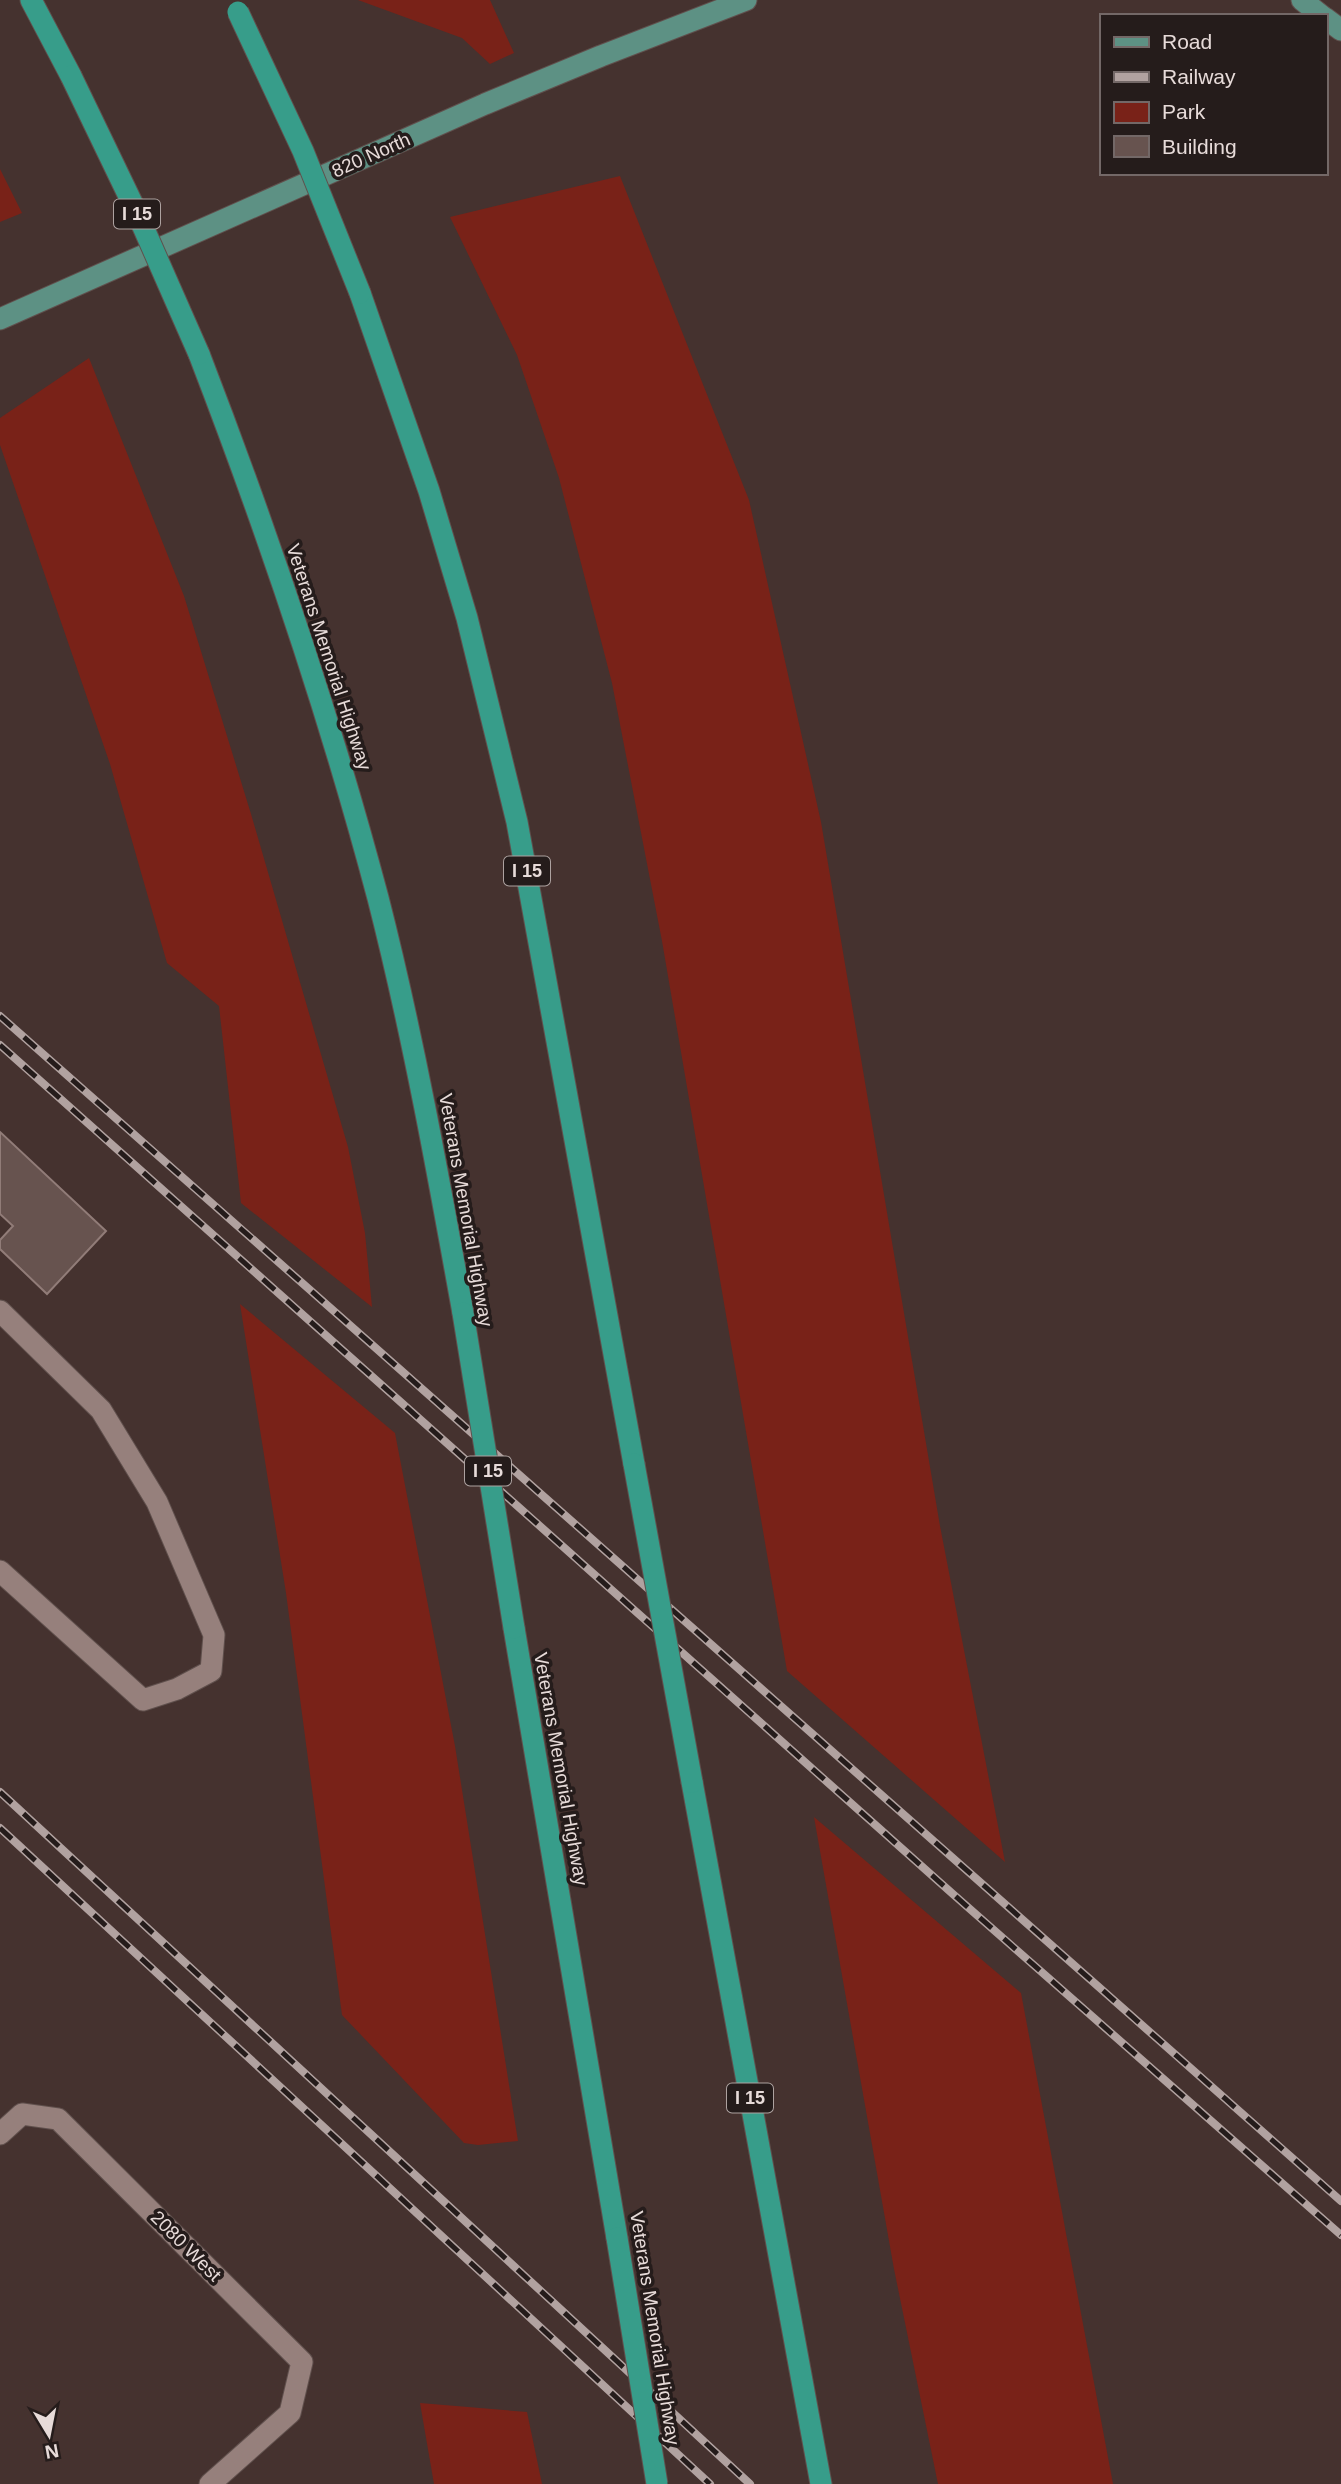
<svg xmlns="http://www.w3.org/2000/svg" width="1341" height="2484" viewBox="0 0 1341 2484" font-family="Helvetica,sans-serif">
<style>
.green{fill:#792218}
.building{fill:#67534f;stroke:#917c78;stroke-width:2}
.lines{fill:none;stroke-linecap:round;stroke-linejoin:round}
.minor-casing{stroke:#60504d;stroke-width:23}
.major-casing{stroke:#60504d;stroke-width:23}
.highway-casing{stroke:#60504d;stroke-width:23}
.minor{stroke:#96807c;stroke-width:21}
.major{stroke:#5d9184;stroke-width:21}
.highway{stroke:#379d8a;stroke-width:21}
.rail-casing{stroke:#b1a2a0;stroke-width:8}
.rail{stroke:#251c1b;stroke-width:5;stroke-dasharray:16;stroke-linecap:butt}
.highway-bridge-casing{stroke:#60504d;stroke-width:23;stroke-linecap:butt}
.highway-bridge{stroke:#379d8a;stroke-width:21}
.labels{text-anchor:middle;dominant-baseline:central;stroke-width:7;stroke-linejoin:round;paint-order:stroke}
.shield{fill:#251c1b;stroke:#ada2a0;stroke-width:2}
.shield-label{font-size:18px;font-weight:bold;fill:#e7dbd9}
.street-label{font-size:19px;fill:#e7dbd9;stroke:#251c1b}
</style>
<rect width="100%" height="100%" fill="#45322f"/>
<g class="green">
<polygon points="358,0 490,0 514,53 490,64 462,38"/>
<polygon points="0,169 22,213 0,222"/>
<polygon points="620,176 749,500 821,822 940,1526 1005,1862 787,1671 662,941 612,683 559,478 517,355 450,217"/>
<polygon points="89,358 184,596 251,814 348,1147 365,1233 372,1307 241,1203 219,1006 167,963 110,764 0,445 0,418"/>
<polygon points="240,1304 395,1433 455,1746 518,2141 478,2145 464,2143 342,2015 286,1593"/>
<polygon points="814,1817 1021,1993 1113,2484 938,2484 894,2269"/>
<polygon points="420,2403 527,2412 542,2484 434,2484"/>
</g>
<polygon class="building" points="0,1132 106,1231 47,1294 0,1249 0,1240 13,1226 0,1214"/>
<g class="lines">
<g class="minor-casing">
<g id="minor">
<polyline points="0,1311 101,1410 157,1502 214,1635 211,1671 177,1689 143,1700 0,1571"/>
<polyline points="0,2134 22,2114 58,2119 302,2362 290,2413 210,2484"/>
</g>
</g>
<g class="major-casing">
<g id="major">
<polyline points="1302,0 1322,16"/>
<polyline points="1325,18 1341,30"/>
<polyline points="0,319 485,104 601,56 746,0"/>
</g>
</g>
<g class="highway-casing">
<g id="highway">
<polyline points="31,0 71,76"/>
<polyline points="360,293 429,491 467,618 517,822 634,1464"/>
<path d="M199,354C268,533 329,713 378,898C413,1035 438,1174 463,1313"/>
<polyline points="514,1628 617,2238"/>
<polyline points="692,1782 821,2484"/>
</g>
</g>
<use href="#minor" class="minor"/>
<use href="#major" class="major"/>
<use href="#highway" class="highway"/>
<g class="rail-casing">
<g id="rail">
<polyline points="0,1016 1341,2201"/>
<polyline points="0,1045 954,1895 1341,2235"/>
<polyline points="0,1792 750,2484"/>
<polyline points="0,1828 710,2484"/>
</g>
</g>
<use href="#rail" class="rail"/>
<g class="highway-bridge-casing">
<g id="highway-bridge">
<polyline points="238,12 303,151 360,293"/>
<polyline points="71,76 137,213 199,354"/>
<polyline points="463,1313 514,1628"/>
<polyline points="634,1464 692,1782"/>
<polyline points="617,2238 657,2484"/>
</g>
</g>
<use href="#highway-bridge" class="highway-bridge"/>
</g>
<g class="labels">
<g class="shield">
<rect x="114" y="199.5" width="46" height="29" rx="5"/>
<rect x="504" y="856.5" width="46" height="29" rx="5"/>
<rect x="465" y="1456.5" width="46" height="29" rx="5"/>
<rect x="727" y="2083.5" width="46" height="29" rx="5"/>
</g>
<g class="shield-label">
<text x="137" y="214">I 15</text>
<text x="527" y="871">I 15</text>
<text x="488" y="1471">I 15</text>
<text x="750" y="2098">I 15</text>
</g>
<g class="street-label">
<text transform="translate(371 155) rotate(-24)">820 North</text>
<text transform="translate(329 657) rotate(72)">Veterans Memorial Highway</text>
<text transform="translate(466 1210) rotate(80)">Veterans Memorial Highway</text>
<text transform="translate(561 1769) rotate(80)">Veterans Memorial Highway</text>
<text transform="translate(186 2246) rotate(45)">2080 West</text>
<text transform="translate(655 2328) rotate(81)">Veterans Memorial Highway</text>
</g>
</g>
<rect x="1100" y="14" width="228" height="161" fill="#251c1b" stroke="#736867" stroke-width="2"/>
<rect x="1114" y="37" width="35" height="10" fill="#5d9184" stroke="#736867" stroke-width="2"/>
<text x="1162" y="49" font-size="21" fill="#e7dbd9">Road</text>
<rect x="1114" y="72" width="35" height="10" fill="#b1a2a0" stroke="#736867" stroke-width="2"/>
<text x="1162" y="84" font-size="21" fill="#e7dbd9">Railway</text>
<rect x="1114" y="102" width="35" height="21" fill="#792218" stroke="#736867" stroke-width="2"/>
<text x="1162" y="119" font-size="21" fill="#e7dbd9">Park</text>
<rect x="1114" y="136" width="35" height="21" fill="#67534f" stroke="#736867" stroke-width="2"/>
<text x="1162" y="154" font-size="21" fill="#e7dbd9">Building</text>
<g transform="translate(49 2435) rotate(170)" stroke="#251c1b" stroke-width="5" paint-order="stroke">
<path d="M0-5L12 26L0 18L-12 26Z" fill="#e7dbd9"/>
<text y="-10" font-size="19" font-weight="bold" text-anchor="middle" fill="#e7dbd9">N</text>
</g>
</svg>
